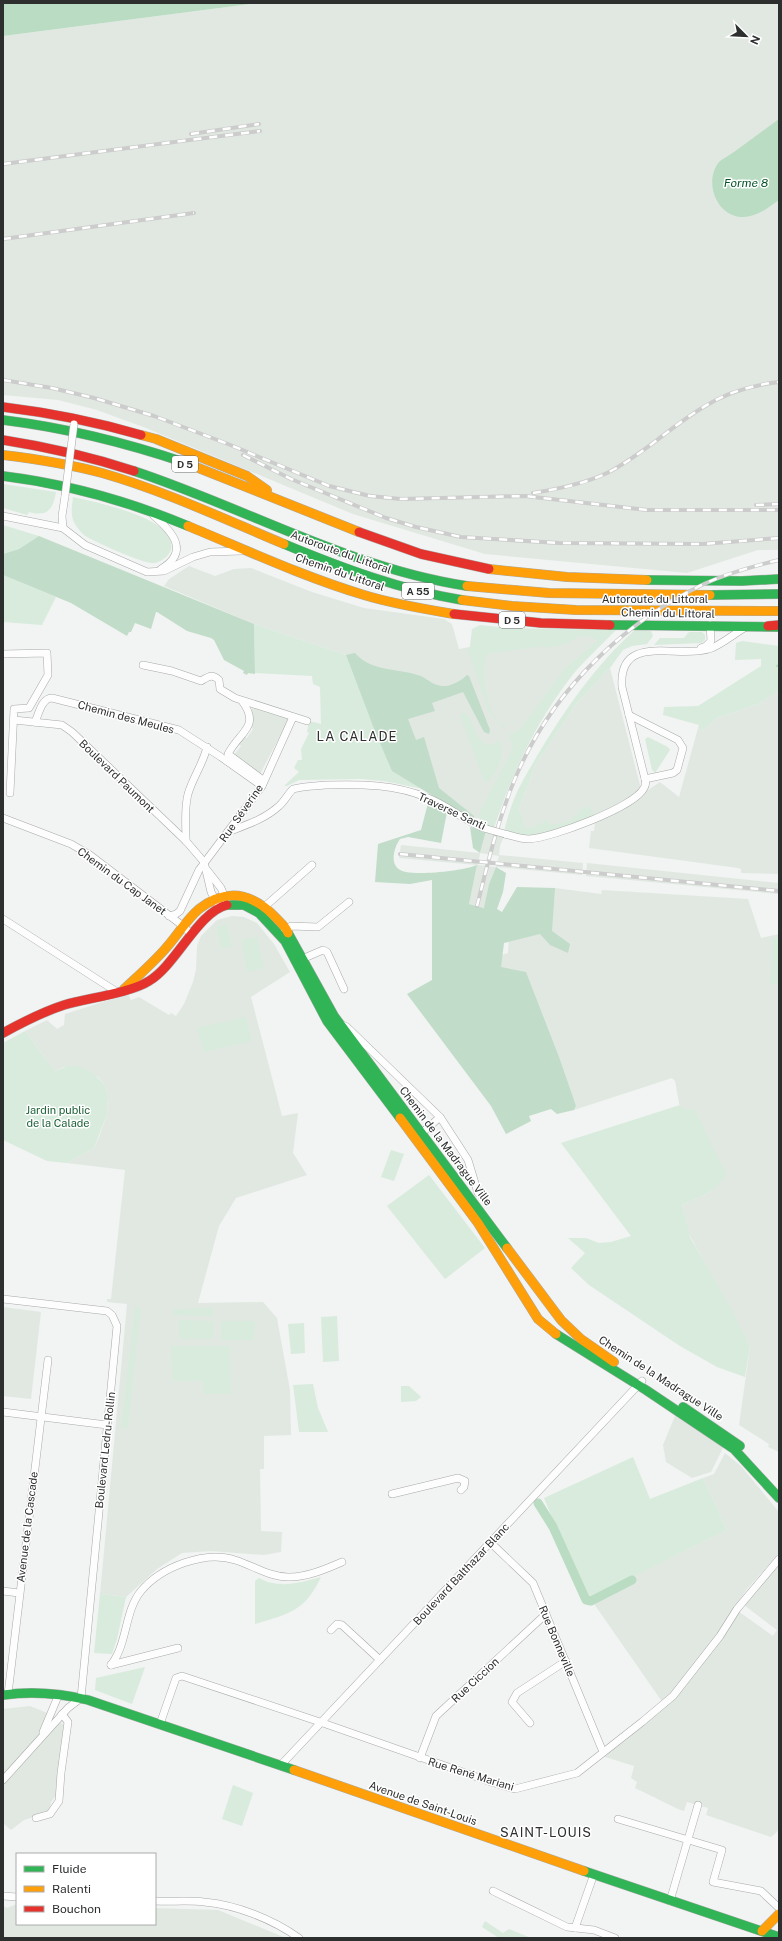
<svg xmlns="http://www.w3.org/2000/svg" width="782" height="1941" viewBox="0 0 782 1941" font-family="'Public Sans',sans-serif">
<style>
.built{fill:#e1e8e2;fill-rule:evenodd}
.green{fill:#d8ebdd}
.forest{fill:#c1dcc8}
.water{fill:#badcc2}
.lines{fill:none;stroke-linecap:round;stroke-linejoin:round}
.stream{stroke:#badcc2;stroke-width:2.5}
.canal{stroke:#badcc2;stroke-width:9}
.street-casing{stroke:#a8aaa8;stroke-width:8}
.fast-casing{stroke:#a8aaa8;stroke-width:10}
.slow-casing{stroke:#a8aaa8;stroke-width:10}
.jam-casing{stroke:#a8aaa8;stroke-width:10}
.street{stroke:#fdfdfd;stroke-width:7}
.fast{stroke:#30b455;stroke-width:9}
.slow{stroke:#ff9f0a;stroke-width:9}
.jam{stroke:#e5322d;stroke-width:9}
.rail-casing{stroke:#cbcccb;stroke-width:4}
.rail{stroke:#fff;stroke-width:2.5;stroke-dasharray:8;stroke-linecap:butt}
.street-bridge-casing{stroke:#a8aaa8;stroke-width:8;stroke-linecap:butt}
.street-bridge{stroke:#fdfdfd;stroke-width:7}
.labels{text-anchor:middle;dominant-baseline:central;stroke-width:3;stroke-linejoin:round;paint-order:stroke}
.shield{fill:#fff;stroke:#6c6d6d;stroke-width:1}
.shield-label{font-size:10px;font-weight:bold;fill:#2d2f2e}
.street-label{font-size:11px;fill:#2d2f2e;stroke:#fff}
.park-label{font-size:11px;fill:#1c6135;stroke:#fff}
.water-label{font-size:12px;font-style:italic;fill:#055227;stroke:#fff}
.quarter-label{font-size:13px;letter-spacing:1px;fill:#2d2f2e;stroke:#fff}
</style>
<rect width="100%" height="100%" fill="#f1f4f2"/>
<g class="built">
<polygon points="258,3 779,3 779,550 758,550 687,573 485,554 353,514 146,428 97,410 58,400 3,395 3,36"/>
<polygon points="189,566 215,576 234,569 251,568 312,592 364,608 444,619 452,624 459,649 470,647 472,633 614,631 562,675 485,815 481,821 479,818 473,820 392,771 376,734 346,655 254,624 164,586 169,579"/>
<polygon points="610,668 641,789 626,800 572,827 555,830 524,828 519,809 536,764 577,703"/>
<polygon points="779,691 779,874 741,873 741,869 738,868 589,848 591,831 594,831 595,823 619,809 660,782 679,797 698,728 704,730 717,718 758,704"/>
<polygon points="253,706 288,717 289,719 260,774 234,755 241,746 238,744 244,736 247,738 253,729 251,727 253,721 252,710"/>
<path d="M486,831L504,836L500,846L499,855L583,863L582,875L496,867L489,884L485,908L469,904L477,865L399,858L401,845L480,853ZM480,853L499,856L496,867L478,865Z"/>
<polygon points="587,863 779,883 779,894 586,876"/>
<polygon points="555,888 601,894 602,890 748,899 761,938 779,934 779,1452 768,1447 769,1444 739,1425 750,1347 688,1232 682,1205 712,1191 680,1108 675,1081 672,1078 574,1110 576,1106 491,958 508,953 509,937"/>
<polygon points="232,916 244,917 257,923 274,944 290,972 251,997 282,1116 298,1113 293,1153 307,1175 236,1198 219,1226 198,1303 263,1302 277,1318 290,1390 291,1435 264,1436 264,1469 260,1469 261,1531 282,1532 281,1552 264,1555 211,1551 182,1553 157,1569 126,1597 100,1594 127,1304 107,1302 107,1299 111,1299 125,1170 67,1163 94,1148 99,1137 107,1114 108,1096 104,1084 98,1077 64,1067 55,1071 25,1031 47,1020 57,1029 64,1025 65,1014 128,994 131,1000 139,997 169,1015 171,1013 176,1016 184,1004 193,982 196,969 197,946 201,936 217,920"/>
<polygon points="3,1307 41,1312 31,1399 3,1396"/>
<polygon points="675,1416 724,1446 711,1472 692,1478 666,1462 663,1445"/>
<polygon points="725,1453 741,1466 779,1512 779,1553 747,1589 720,1629 723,1631 663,1703 590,1598 727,1530 703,1478 714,1474"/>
<polygon points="779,1565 779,1827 777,1832 771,1837 706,1815 708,1808 687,1802 684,1811 678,1809 635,1788 637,1782 631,1778 634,1766 602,1756 673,1699 715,1649 738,1611 773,1636 777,1630 744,1605"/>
<polygon points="30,1706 50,1714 65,1726 57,1794 51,1802 49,1812 24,1820 11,1830 3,1823 3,1709"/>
<polygon points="17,1904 17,1924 155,1924 155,1908 218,1910 286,1938 3,1938 3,1906 7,1908"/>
</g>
<g class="green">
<path d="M3,484L56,492C53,510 47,517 29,512L27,515L3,508Z"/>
<path d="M73,497C94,502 184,519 170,552C168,557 160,562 155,563C145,565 98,543 87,537C82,534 78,529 75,524C70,516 72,506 73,497Z"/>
<polygon points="3,525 39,536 19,549 3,554"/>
<polygon points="3,575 56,597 42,625 3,622"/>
<polygon points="254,624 346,655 376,734 392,771 423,789 384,781 360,779 299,780 287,786 284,786 299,772 294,768 298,760 302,760 301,749 309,733 307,732 309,721 321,724 320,687 313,684 312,676 255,673"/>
<path d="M480,625L508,628L616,630C600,647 581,663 568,681C534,726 512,774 494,828L485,825L479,816L480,811L510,754L513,746L509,737L510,734L519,730L566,667L597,641L592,637L579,636L568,643L554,647H537L491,653L487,656C480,671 487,721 506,725L503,728L488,710L467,648L470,647L472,629Z"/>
<path d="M636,629L651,631L653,636L647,644L632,646L623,650L610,668L577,703L536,764L519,809L525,827L530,828L548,820L549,824H559L574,819L573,817L579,814L578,810L590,806L594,816C576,825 543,840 522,836C516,835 510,832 504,831C507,820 510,809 514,799C520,784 529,770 537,756C564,711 596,664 636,629Z"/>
<polygon points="689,632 702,632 705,635 705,640 701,643 654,645 660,638 684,638"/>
<polygon points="742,641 779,646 779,691 758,704 717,718 704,730 698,728 699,725 663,715 664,707 698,706 761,666 761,659 735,660 736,643"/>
<path d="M463,713L469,716C475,727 476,745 493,745L499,740C506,754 498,771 488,782L484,781L460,715Z"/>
<polygon points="648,737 668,747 670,750 655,773 652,770 645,739"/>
<polygon points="227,924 232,946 221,949 216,927"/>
<polygon points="257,937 264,968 247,972 241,940"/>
<polygon points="773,938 779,938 779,984 770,984"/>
<polygon points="246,1017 252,1041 204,1052 197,1028"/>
<polygon points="25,1031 55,1071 68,1066 78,1066 93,1073 104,1084 108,1096 107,1114 94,1148 67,1163 47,1161 3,1140 3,1043"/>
<polygon points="680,1105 681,1108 695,1110 727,1175 712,1191 682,1205 690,1237 734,1314 750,1347 745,1377 717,1367 680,1346 589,1285 571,1268 585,1253 568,1238 586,1238 599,1243 611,1242 631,1236 561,1143"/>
<polygon points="391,1150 404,1154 394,1181 381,1177"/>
<polygon points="429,1175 485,1248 445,1279 387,1206"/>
<polygon points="135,1307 141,1308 128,1428 121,1428"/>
<polygon points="204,1308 213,1308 213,1316 173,1315 173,1310"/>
<polygon points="337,1316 339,1361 323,1362 321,1317"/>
<polygon points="179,1320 213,1321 213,1339 179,1339"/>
<polygon points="221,1321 255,1321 254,1340 221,1340"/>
<polygon points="304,1323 305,1353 291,1354 288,1324"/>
<polygon points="171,1346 230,1346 231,1394 203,1394 203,1381 172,1381"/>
<polygon points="313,1384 318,1408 328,1432 299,1432 293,1385"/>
<polygon points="401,1386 409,1386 421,1397 416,1401 401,1402"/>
<polygon points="633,1457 650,1499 703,1478 727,1530 587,1600 571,1565 544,1498"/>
<path d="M321,1577C305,1611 289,1614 255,1624V1581L259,1578C278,1589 300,1583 321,1577Z"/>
<polygon points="100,1594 126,1597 117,1639 112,1654 94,1653"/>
<polygon points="145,1667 132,1704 95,1690 96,1678"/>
<polygon points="233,1785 253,1793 242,1826 222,1819"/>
<polygon points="485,1921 503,1933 509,1929 531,1938 499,1938 482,1927"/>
</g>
<g class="forest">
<polygon points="39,536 254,624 255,674 248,673 247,675 243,673 244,671 224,660 214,640 211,638 187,631 157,612 156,612 151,629 135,623 131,632 129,632 127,636 71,603 3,575 3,554 19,549"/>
<path d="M355,653C371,672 399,668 421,676C429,680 435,687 446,686C451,686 464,679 467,675L469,676L490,730L489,734L484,732L463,692L432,703L435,711L408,719L416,740L424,737L439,788L474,816L473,820L392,771L376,734L346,655Z"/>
<path d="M428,803L447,812L441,843L408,837L400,839C393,849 388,869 406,872C422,875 462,871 477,865L469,904L484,908L489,884L496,867L506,873L503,892L497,909L502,912L517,887L555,888L552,931L570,944L568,953L550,945L540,934L504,943L501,967L526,972L559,1057L576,1106L574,1110L557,1114L551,1109L529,1116L531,1121L506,1134L491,1106L407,994L432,980V880L410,884L375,882L378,844L421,830Z"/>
<polygon points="470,827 486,831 480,853 473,848"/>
</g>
<g class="water">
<polygon points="3,3 258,3 3,36"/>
<path d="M779,119V200C768,208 758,216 744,217C717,218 703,182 719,162C723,158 730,155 734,152C749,141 764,130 779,119Z"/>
</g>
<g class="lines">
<polyline class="stream" points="777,666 779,665"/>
<polyline class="canal" points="538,1503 553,1527 586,1600 591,1601 632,1580"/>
<g class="street-casing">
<g id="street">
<polyline points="3,516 63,528 85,545 147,572 164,571 193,557 210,552 241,551"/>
<path d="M154,516C173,532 190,552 161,569"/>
<polyline points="63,528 62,516 65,496"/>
<polyline points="701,648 706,646 711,641 710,625"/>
<polyline points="3,654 47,653 48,675 29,708 14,709 10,793"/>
<path d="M143,665L172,671L201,681C208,677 212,673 219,680L220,689L235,698L307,721"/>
<path d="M242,701C261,727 240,731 228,754L263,780"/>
<polyline points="629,715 678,740 683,748 677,770 673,773 645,779"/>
<polyline points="14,720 62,725 72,732 186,841 204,862 211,892 217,903"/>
<path d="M35,722C39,713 42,698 52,698L179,730L221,757L262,786"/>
<polyline points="3,818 71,844 90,855 183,926 191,934"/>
<path d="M228,832C246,825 265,819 279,806C284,802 288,794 293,789C303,786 315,786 326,785C361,784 395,784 428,798C449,806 465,822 487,829"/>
<path d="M505,834C513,836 521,839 529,839C551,838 635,807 644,788C646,785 646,782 645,779L622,687C618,632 678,659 709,649C720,646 735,633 746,627"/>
<path d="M186,841C186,826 184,809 188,794C193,777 203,764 207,747"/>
<polyline points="207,870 221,888 226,900"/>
<polyline points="262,909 312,865"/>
<polyline points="169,916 176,914 180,911 199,870 262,786 293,717"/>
<polyline points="3,919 117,992"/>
<polyline points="284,932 291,926 318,927 349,902"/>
<polyline points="302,959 323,950 327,952 344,989"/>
<polyline points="343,1025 347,1027 440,1117 468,1160 478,1193"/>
<polyline points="418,1131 422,1133 440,1117"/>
<polyline points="3,1299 107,1311 112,1315 117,1326 81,1698 68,1708 3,1780"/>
<polyline points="3,1412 107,1425"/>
<polyline points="392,1494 458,1478 465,1481 464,1487 461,1490"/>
<polyline points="491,1543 533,1583 603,1752"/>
<polyline points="3,1591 19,1593"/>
<polyline points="331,1630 337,1624 342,1625 380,1660"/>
<path d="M111,1665C128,1643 124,1612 141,1591C161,1567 205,1550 235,1560C252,1565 271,1578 290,1577C307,1577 326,1569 342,1562"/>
<polyline points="111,1665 178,1648"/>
<polyline points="8,1694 48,1360"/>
<polyline points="530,1723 512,1702 517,1693 566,1661"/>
<polyline points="160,1724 176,1678 182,1676 320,1722 494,1783 515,1789 577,1773 642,1722 673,1696 720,1636 737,1609 779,1559"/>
<polyline points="43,1732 59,1694"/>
<polyline points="420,1758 436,1716 546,1614"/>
<polyline points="280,1766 642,1381"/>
<polyline points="36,1818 50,1814 59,1801 61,1773 68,1722 62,1714"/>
<polyline points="618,1819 722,1850 713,1882 761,1891 779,1908"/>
<polyline points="493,1891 567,1927 594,1930 615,1938"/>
<polyline points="3,1896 17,1897"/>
<path d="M155,1901C171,1902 188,1900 204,1902C237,1905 272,1919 299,1938"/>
<polyline points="670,1901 698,1805"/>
<polyline points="575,1928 594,1874"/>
</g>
</g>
<g class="fast-casing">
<g id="fast">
<path d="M3,420C68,428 124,442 186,463"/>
<path d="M134,471C246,508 349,568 467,586"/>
<path d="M3,476C68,484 128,501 188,526"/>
<path d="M284,544C342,568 401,590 462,600"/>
<polyline points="647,580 742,581 779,579"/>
<polyline points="710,595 779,594"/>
<polyline points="610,625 778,627"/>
<polyline points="227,905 244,905 259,913 285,941 327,1021 400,1118"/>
<polyline points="288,933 334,1016 507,1248"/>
<polyline points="556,1334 646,1390 734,1449 779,1498"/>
<polyline points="683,1407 740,1446"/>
<path d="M3,1695C32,1691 59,1693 88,1700L294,1770"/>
<polyline points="584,1871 779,1937"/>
</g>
</g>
<g class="slow-casing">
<g id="slow">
<polyline points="141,435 156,439 247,476 267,490"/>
<path d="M3,455C36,459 69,464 102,473C165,491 224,519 284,544"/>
<polyline points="186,463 359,532"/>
<path d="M188,526C246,550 304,577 364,595C393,604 424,609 454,614"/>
<polyline points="489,569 567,577 647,580"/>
<polyline points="467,586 549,593 710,595"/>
<polyline points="462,600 512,606 576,610 779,611"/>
<path d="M124,989C138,976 153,963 166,948C177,936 186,920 199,909C228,887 253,893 277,919C281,923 286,927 288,933"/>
<polyline points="400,1118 478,1223 538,1319 556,1334"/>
<polyline points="507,1248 561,1320 581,1339 614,1362"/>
<polyline points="294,1770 584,1871"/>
<polyline points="762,1931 779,1914"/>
</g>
</g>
<g class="jam-casing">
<g id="jam">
<path d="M3,407C52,413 93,421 141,435"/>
<path d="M3,440C48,447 91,457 134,471"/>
<polyline points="359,532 421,554 489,569"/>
<polyline points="454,614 541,623 610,625"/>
<polyline points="768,626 779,625"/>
<path d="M3,1033C23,1022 42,1012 64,1005C88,998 130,993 149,981C176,965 198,912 227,905"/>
</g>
</g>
<use href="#street" class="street"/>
<use href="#fast" class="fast"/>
<use href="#slow" class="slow"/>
<use href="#jam" class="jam"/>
<g class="rail-casing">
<g id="rail">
<polyline points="191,134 259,124"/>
<polyline points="3,164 260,131"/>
<polyline points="3,239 194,213"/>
<polyline points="3,380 52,388 94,398 154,416 228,444 329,486 370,496 401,499 525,496 647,510 779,510"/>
<polyline points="243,455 291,479 386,518 416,527 461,537 559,543 703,544 779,538"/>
<path d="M533,493C558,489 584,484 607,473C641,456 669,428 702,408C725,393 752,385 779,382"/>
<polyline points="756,505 779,504"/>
<polyline points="400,854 779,891"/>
<path d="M477,906C489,859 500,810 521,765C558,686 626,621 704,584C728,573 754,566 779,560"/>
</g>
</g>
<use href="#rail" class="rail"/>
<g class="street-bridge-casing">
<g id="street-bridge">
<polyline points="65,496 74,424"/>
<polyline points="487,829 505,834"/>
</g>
</g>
<use href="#street-bridge" class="street-bridge"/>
</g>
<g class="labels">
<g class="shield">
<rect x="172" y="456" width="26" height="16" rx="3"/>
<rect x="402" y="583" width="32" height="16" rx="3"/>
<rect x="499" y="612" width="26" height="16" rx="3"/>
</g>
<g class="shield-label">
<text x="185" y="464">D 5</text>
<text x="418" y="591">A 55</text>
<text x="512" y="620">D 5</text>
</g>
<g class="street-label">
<text transform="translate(341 552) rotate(20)">Autoroute du Littoral</text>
<text transform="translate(340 572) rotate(19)">Chemin du Littoral</text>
<text x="655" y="599">Autoroute du Littoral</text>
<text transform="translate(668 613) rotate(1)">Chemin du Littoral</text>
<text transform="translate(126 717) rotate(15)">Chemin des Meules</text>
<text transform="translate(117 776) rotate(44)">Boulevard Paumont</text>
<text transform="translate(452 811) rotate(25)">Traverse Santi</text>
<text transform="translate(241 813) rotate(-55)">Rue Séverine</text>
<text transform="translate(122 881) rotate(36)">Chemin du Cap Janet</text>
<text transform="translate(446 1146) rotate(53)">Chemin de la Madrague Ville</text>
<text transform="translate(661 1378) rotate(33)">Chemin de la Madrague Ville</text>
<text transform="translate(105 1450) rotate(-84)">Boulevard Ledru-Rollin</text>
<text transform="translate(27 1527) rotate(-83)">Avenue de la Cascade</text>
<text transform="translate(461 1574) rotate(-47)">Boulevard Balthazar Blanc</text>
<text transform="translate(557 1641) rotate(67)">Rue Bonneville</text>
<text transform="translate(475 1680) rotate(-43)">Rue Ciccion</text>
<text transform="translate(471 1774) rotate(17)">Rue René Mariani</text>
<text transform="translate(423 1803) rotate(19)">Avenue de Saint-Louis</text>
</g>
<g class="park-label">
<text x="58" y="1110">Jardin public<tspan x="58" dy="13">de la Calade</tspan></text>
</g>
<g class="water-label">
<text x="746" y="183">Forme 8</text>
</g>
<g class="quarter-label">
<text x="357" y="736">LA CALADE</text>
<text x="546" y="1832">SAINT-LOUIS</text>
</g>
</g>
<rect width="782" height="1941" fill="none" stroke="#2d2f2e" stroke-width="8"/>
<rect x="16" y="1853" width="140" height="72" fill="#ffffff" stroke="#abacab"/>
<rect x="24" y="1866" width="20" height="6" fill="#30b455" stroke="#abacab"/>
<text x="52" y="1873" font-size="12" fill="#2d2f2e">Fluide</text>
<rect x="24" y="1886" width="20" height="6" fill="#ff9f0a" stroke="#abacab"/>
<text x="52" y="1893" font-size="12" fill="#2d2f2e">Ralenti</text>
<rect x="24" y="1906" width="20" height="6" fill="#e5322d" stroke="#abacab"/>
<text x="52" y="1913" font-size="12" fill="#2d2f2e">Bouchon</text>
<g transform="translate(746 36) rotate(114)" stroke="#ffffff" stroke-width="3" paint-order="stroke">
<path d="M0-3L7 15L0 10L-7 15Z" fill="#2d2f2e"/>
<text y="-6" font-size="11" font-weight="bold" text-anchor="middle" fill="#2d2f2e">N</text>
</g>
</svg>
